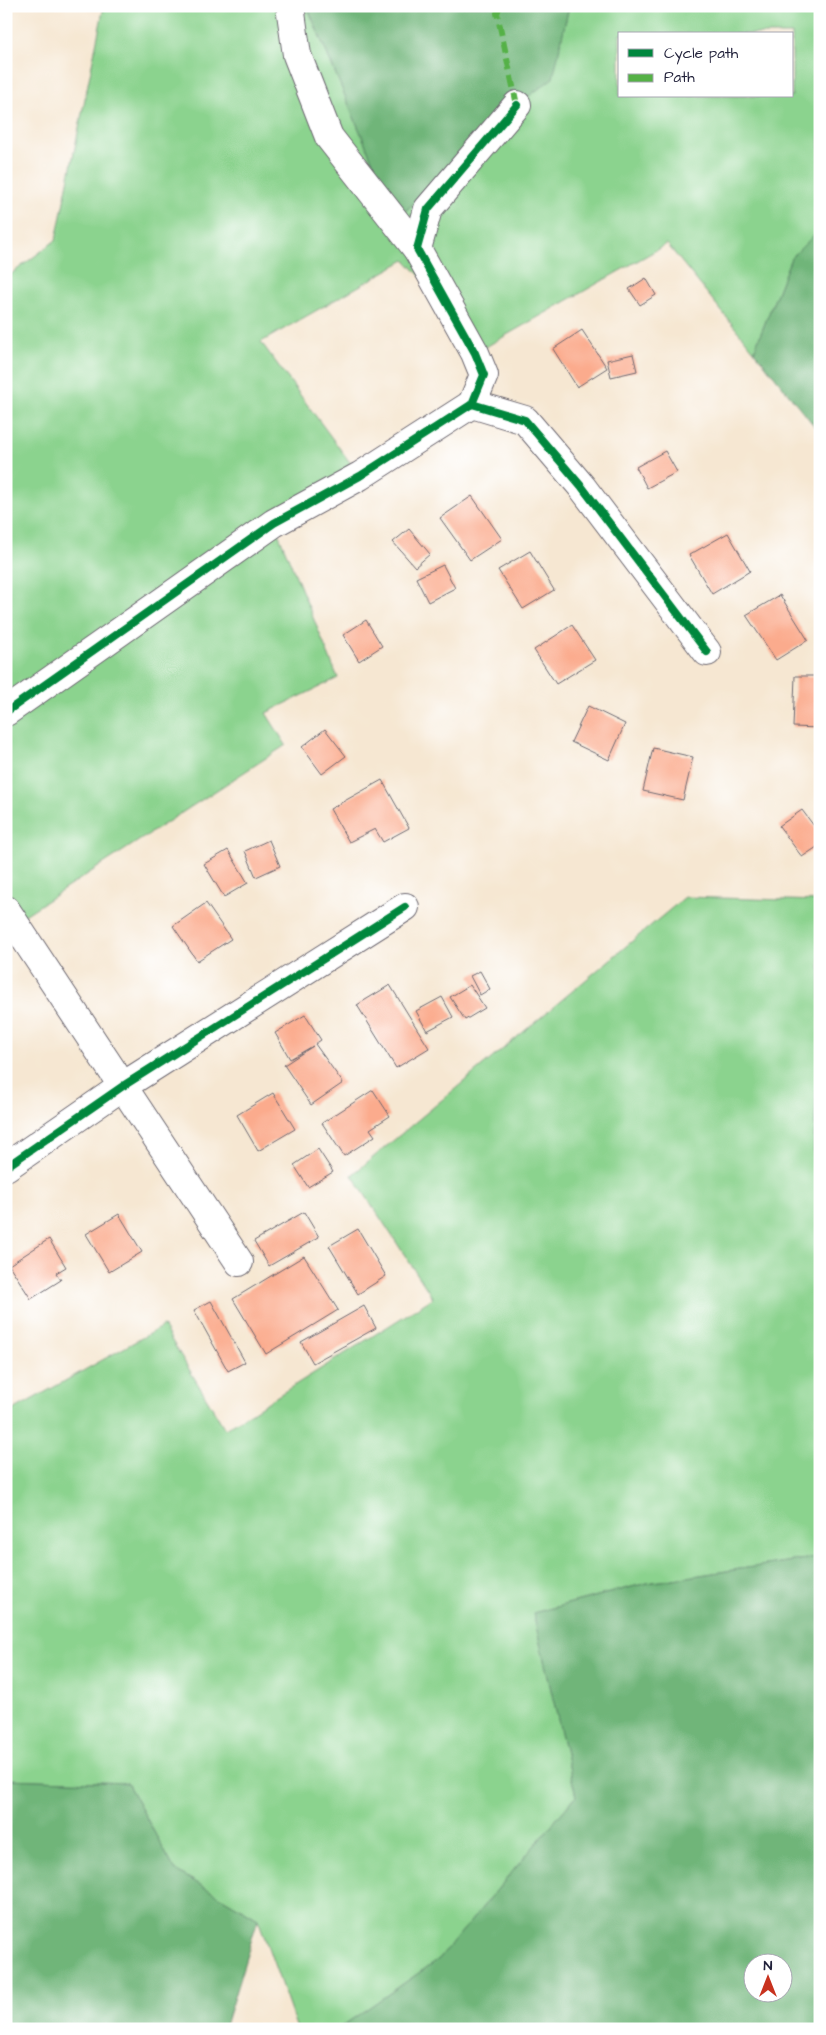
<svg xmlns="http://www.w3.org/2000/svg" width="826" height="2035" viewBox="0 0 826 2035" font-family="'Architects Daughter',sans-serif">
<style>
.green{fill:#8bd38e;stroke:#567a64;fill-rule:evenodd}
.forest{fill:#70b579;stroke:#496c5a;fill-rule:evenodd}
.building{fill:#fbab8d}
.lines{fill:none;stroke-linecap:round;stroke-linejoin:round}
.street-casing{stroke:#6c6770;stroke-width:30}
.street{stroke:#fff;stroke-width:28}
.quiet{stroke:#55b146;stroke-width:6;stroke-dasharray:12 6;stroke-linecap:butt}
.cycleway-casing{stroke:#fff;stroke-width:11}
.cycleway{stroke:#00873e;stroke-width:8}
</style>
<rect width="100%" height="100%" fill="#fff"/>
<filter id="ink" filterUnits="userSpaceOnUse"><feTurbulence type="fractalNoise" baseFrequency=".02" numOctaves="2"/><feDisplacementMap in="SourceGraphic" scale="10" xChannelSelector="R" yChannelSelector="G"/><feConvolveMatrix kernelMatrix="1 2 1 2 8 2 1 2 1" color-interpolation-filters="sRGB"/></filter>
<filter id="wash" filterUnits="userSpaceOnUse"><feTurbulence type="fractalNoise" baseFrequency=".0096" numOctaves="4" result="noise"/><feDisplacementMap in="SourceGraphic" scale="20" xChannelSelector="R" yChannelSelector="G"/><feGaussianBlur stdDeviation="1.12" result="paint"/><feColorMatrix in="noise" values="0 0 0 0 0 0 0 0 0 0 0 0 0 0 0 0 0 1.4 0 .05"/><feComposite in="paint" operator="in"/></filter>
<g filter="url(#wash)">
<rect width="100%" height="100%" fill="#f6e7d2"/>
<g class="green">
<path d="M104,6H307L397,219L517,105L552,78L569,6H820V229L791,258L754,351L667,244L475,353L446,303L405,260L261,342L360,476L274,523L338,678L266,713L286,745L14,922L6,910V278L56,240ZM620,34H792V96H620Z"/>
<polygon points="685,897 820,901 820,1074 817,1077 813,1162 820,1183 820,1557 647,1583 533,1613 576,1796 439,1959 338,2029 297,2029 258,1919 175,1870 127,1783 6,1779 6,1414 163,1326 225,1429 433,1298 352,1175"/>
</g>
<g class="forest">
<polygon points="307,6 569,6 553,78 517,105 397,219"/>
<polygon points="820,229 820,433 754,351 791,258"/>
<polygon points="820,1074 820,1183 813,1162 817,1077"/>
<path d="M820,1557V2029H338L439,1959L576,1796L533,1613L647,1583ZM784,1962V1992H754V1962Z"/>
<polygon points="6,1779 127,1783 175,1870 258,1919 224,2029 6,2029"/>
</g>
<g id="blocks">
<g class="building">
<polygon points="646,278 656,295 640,305 629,289"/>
<polygon points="582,330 607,368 577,387 553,349"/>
<polygon points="633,354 637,371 611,377 607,360"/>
<polygon points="665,451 677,472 647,488 636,467"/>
<polygon points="472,496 502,539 470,560 440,518"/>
<polygon points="409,529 430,554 415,567 393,542"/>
<polygon points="728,533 750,571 712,594 689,555"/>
<polygon points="530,551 554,590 523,609 498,570"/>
<polygon points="443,565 455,588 428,602 416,578"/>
<polygon points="780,595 808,640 776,660 746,615"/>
<polygon points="366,620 382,646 359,661 343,635"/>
<polygon points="572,625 595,660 556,684 534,650"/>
<polygon points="795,676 820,676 820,728 793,727"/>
<polygon points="588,706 625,724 609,760 571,742"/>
<polygon points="325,729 346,756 322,774 302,747"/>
<polygon points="653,748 693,757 683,800 643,791"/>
<polygon points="382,780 409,828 383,842 375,829 349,842 330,809"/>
<polygon points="802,810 820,834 820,845 802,857 779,826"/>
<polygon points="269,840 280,866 256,877 245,851"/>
<polygon points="228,850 248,883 224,897 204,864"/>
<polygon points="206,903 231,939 197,961 173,926"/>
<polygon points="480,971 490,989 480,995 470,976"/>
<polygon points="390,985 429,1048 396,1068 357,1005"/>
<polygon points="470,985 485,1008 465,1020 450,997"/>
<polygon points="442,997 453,1017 427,1031 416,1011"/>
<polygon points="305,1015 321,1040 315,1044 343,1083 311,1105 284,1065 313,1046 290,1059 275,1033"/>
<polygon points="373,1090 390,1116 370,1129 375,1136 344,1156 322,1123"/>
<polygon points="273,1093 295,1129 258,1151 237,1115"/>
<polygon points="318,1149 333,1172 308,1187 294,1165"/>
<polygon points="304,1212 319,1237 269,1266 254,1241"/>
<polygon points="119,1214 142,1252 109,1272 86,1234"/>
<polygon points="358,1229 386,1276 358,1294 329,1246"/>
<polygon points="49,1239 66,1267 56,1273 61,1280 31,1299 9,1265"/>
<polygon points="304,1256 338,1310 266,1354 233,1299"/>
<polygon points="211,1301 245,1362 228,1371 194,1310"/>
<polygon points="364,1306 376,1328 313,1363 301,1342"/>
</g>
</g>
</g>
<g filter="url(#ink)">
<use href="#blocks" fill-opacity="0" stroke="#6c6770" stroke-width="1"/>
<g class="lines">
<g class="street-casing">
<g id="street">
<polyline points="290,6 297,55 329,137 417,249"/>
<polyline points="472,404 484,375 475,353 417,249 428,209 517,105"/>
<polyline points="6,712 274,523 360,476 472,404 525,420 582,487 707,652"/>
<polyline points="6,910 239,1262"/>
<polyline points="6,1167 123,1086 405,907"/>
</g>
</g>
<use href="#street" class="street"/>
<polyline class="quiet" points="500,6 497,13 517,105"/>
<g class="cycleway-casing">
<g id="cycleway">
<polyline points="472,404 484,375 475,353 417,249 428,209 517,105"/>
<polyline points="6,712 274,523 360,476 472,404 525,420 582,487 707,652"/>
<polyline points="6,1167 123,1086 405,907"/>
</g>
</g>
<use href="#cycleway" class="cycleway"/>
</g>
</g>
<rect width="826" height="2035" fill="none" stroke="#fff" stroke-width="25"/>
<rect x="618" y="32" width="175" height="65" fill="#ffffff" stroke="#a7a7b1"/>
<rect x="628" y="49" width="25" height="8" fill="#00873e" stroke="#a7a7b1"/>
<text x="664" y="58" font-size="15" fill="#22223b">Cycle path</text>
<rect x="628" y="74" width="25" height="8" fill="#55b146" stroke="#a7a7b1"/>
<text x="664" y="82" font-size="15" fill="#22223b">Path</text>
<g transform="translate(768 1978)"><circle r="24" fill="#ffffff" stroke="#a7a7b1"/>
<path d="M0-4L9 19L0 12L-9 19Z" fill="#c8321e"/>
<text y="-8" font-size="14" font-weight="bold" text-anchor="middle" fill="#22223b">N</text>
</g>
</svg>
